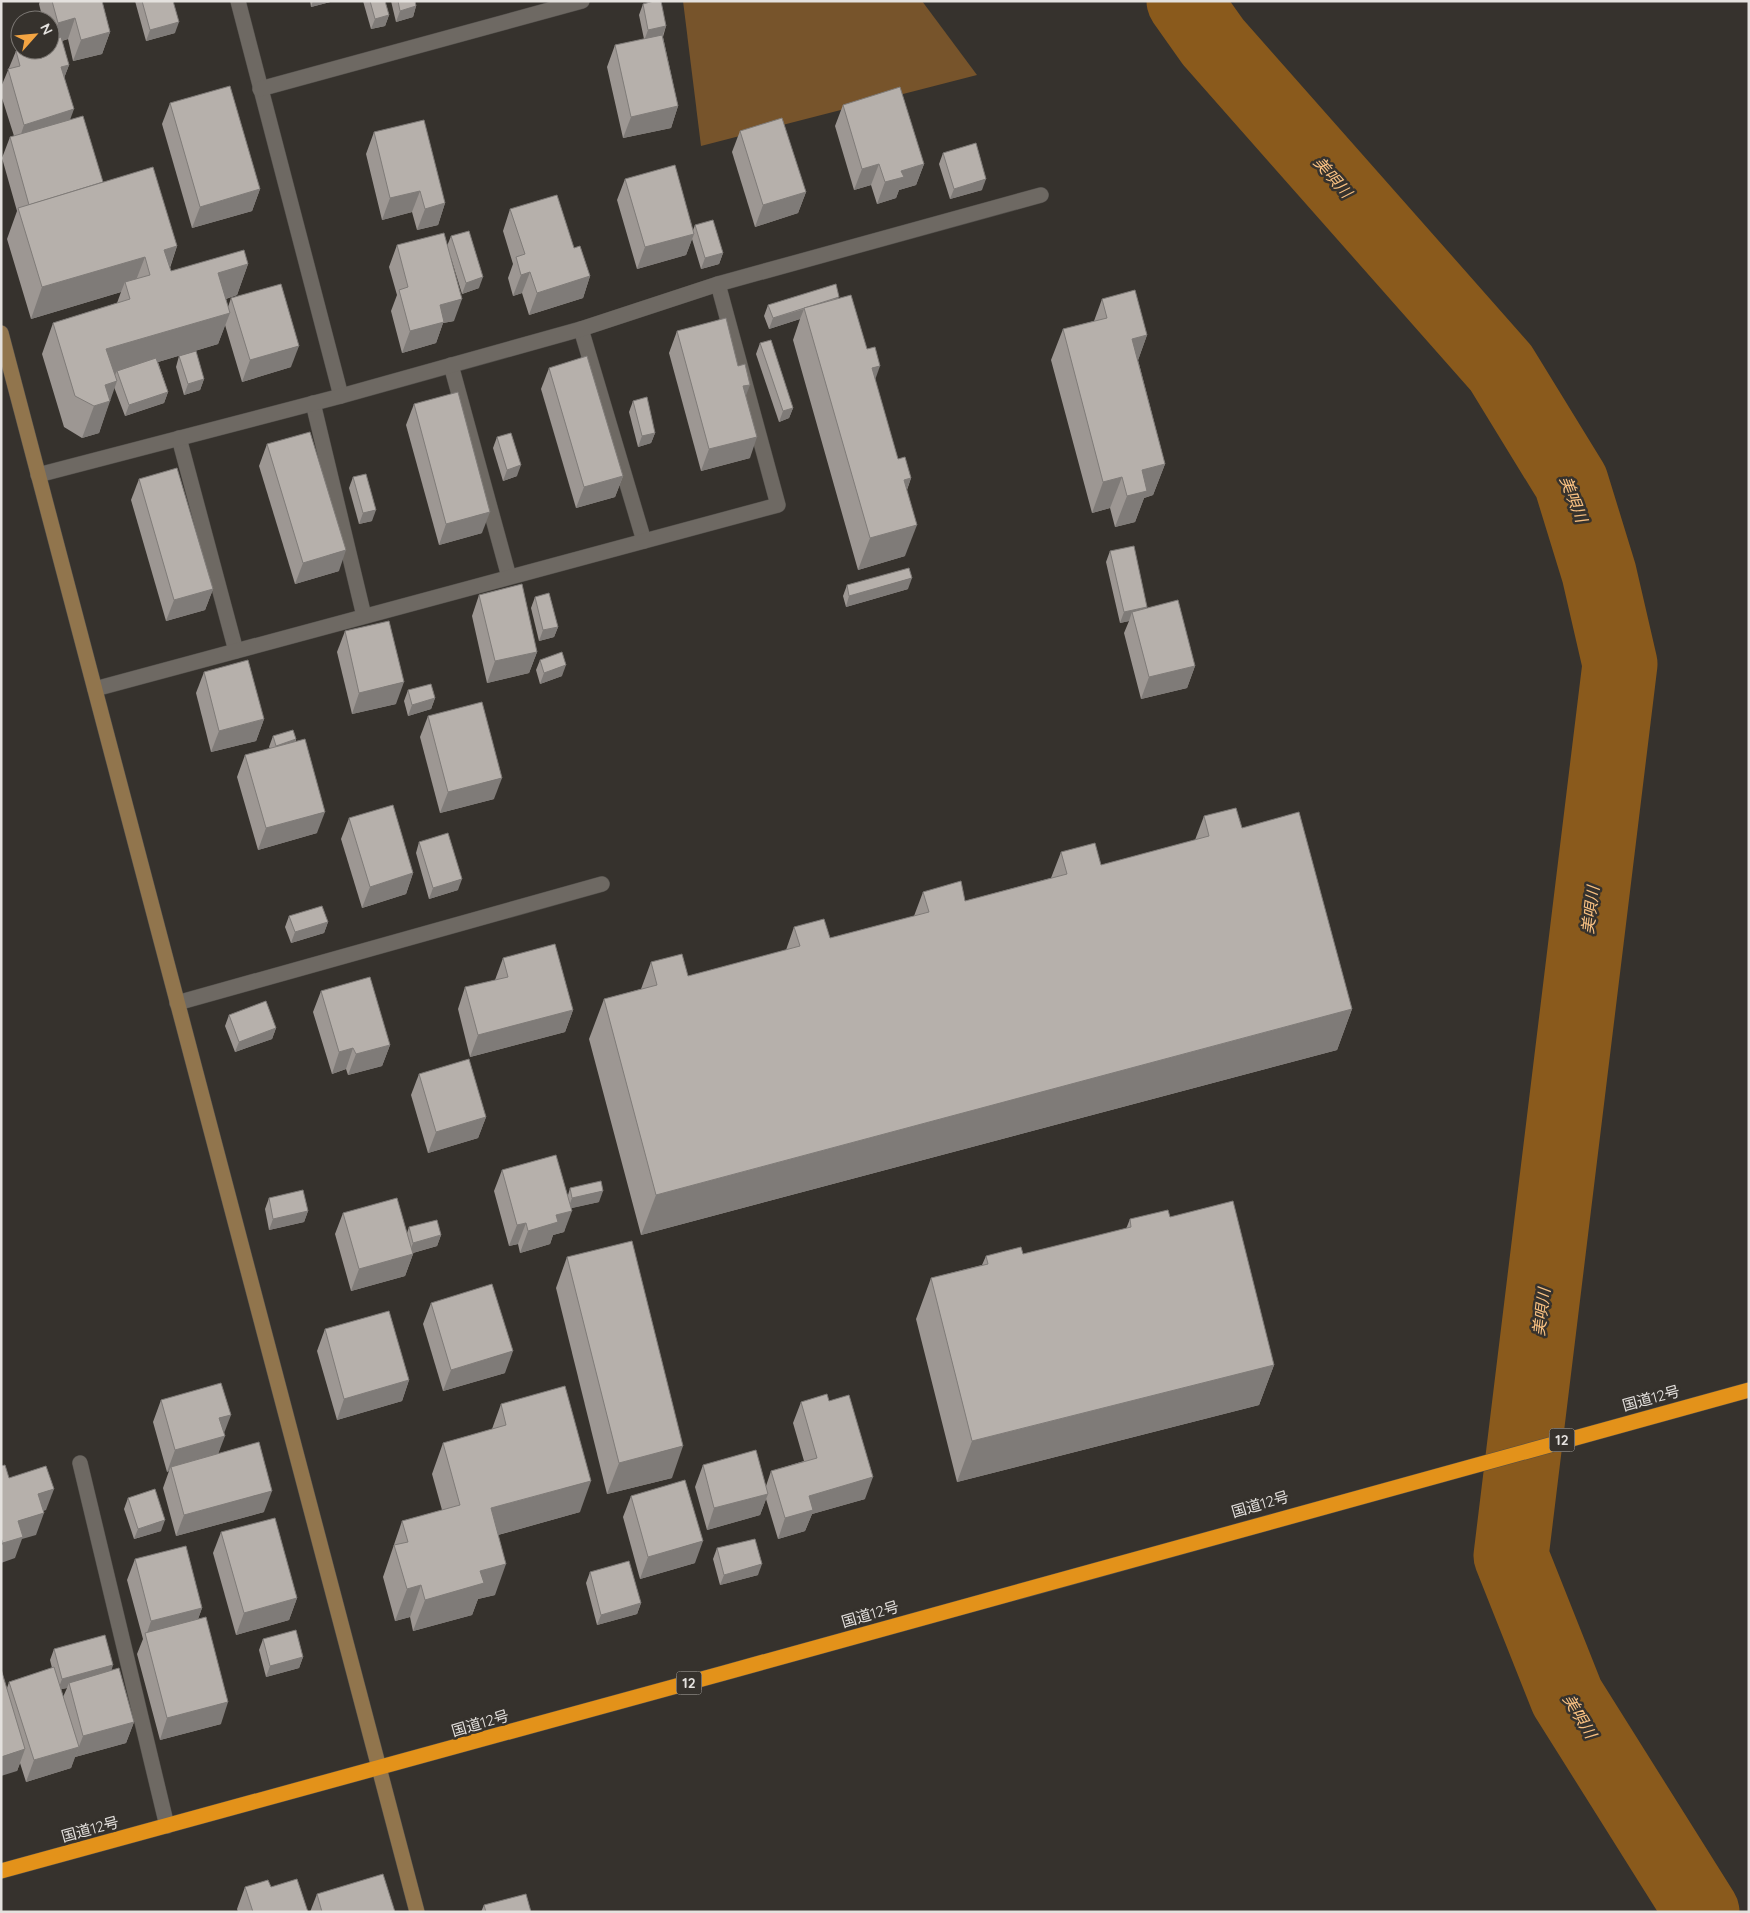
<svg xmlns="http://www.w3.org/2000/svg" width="1750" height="1913" viewBox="0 0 1750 1913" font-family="Quicksand,'Noto Sans JP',sans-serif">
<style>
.green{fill:#77542b}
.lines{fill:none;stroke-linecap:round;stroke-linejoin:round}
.river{stroke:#8a5a1c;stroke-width:75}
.lane-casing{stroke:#514e4a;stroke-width:16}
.street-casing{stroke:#514e4a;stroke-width:16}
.secondary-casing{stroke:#514e4a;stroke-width:16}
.highway-casing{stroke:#514e4a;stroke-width:16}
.lane{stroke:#6e6963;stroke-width:15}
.street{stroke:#6e6963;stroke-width:15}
.secondary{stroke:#91754d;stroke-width:15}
.highway{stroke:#e3921a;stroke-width:15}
.wall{fill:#9d9793;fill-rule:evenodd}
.shaded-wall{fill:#7f7b78}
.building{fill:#b6b0ab;stroke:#7f7b78}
.labels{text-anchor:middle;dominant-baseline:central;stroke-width:5;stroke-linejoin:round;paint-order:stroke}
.shield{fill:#36322d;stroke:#b0aca9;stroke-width:1}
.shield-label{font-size:14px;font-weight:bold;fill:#e4e1de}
.street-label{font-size:15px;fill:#e4e1de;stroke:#36322d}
.water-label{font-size:16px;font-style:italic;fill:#f9c182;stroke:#36322d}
</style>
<rect width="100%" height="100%" fill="#36322d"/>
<polygon class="green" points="683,1 922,1 977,75 701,146"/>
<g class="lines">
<polyline class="river" points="1184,1 1213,42 1501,368 1571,482 1599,573 1620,664 1511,1556 1567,1697 1702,1912"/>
<g class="lane-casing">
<g id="lane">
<polyline points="581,329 644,541"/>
<polyline points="451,365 509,577"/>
<polyline points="313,403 364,616"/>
<polyline points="179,438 236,651"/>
<polyline points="95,689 778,505 718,284"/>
<polyline points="177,1003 602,884"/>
<polyline points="80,1463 167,1826"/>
</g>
</g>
<g class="street-casing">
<g id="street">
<polyline points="238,1 341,396"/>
<polyline points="260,89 582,1"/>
<polyline points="38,475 341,396 581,329 718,284 1041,195"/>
</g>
</g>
<g class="secondary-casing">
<polyline id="secondary" points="1,333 417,1912"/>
</g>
<g class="highway-casing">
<path id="highway" d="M1,1871C585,1715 1165,1547 1749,1390"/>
</g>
<use href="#lane" class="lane"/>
<use href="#street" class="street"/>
<use href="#secondary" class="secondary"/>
<use href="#highway" class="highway"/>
</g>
<g class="wall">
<polygon points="40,1 102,1 110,32 102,54 73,61 68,39 62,41 69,65 64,78 70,120 103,182 177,246 170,268 171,271 248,264 237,295 226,299 228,307 231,298 291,367 242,382 225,325 218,344 158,362 168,392 164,403 125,416 114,387 99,433 82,438 64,427 42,354 53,323 117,303 121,292 31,319 7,239 17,211 2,158 10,137 14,136 1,95 1,87 16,51 50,50 50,20 43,20 39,4"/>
<polygon points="135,1 173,1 175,33 146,41"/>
<polygon points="310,1 334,1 311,7"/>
<polygon points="363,1 385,1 389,15 385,26 371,29"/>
<polygon points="391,1 415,1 416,6 413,17 396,22"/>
<polygon points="643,4 666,26 663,37 678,106 671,128 623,138 607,67 615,45 644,39 639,15"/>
<polygon points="170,103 260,189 252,211 192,228 162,124"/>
<polygon points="843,105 924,164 916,185 899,190 896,198 877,204 871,185 854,190 835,126"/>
<polygon points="740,131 806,192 798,213 755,227 732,152"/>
<polygon points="374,132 445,203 438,225 417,230 412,212 382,220 366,154"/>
<polygon points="943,153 982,190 950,199 939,164"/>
<polygon points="625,179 693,230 695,225 723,253 719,264 701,269 692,239 686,255 637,269 617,200"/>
<polygon points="510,209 574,248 590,276 583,298 529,315 522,293 513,296 508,278 513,264 503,231"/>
<polygon points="451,236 479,288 462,294 451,258 454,321 443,323 436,343 402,353 391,311 397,295 389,267 397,245 447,246"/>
<polygon points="839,298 875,380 898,459 911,478 907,490 905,556 858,570 793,340 800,319 769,329 764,316 768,305"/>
<polygon points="1102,299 1147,335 1138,360 1165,464 1153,495 1144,498 1135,522 1115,527 1110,508 1092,513 1051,360 1063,329 1094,321"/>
<polygon points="677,331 746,396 750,458 701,471 669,353"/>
<polygon points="760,343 793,408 789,418 779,422 756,354"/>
<polygon points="179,356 204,379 200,390 184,395 176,367"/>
<polygon points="549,368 623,476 615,497 576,508 541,389"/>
<polygon points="633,401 655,433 651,443 638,447 629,412"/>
<polygon points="414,404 482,533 439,545 406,425"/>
<polygon points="497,437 517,476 503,481 493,448"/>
<polygon points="267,444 339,571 295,584 259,466"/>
<polygon points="353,477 372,521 359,524 349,488"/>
<polygon points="139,479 213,589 205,610 166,621 131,500"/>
<polygon points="1110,551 1147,608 1195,666 1187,688 1141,699 1124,633 1129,621 1120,623 1106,562"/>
<polygon points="847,585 908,589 846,607 843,596"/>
<polygon points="479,595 537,652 529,673 487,683 472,616"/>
<polygon points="535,597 558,627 554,637 539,641 531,608"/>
<polygon points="345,631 396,704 352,714 337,652"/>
<polygon points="540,660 562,676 540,684 536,670"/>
<polygon points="204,672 264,719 256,741 211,752 196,693"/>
<polygon points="408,690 435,698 431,709 408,716 404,701"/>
<polygon points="428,716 494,799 440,813 420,737"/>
<polygon points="273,736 296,739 296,742 317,833 258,850 237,777 245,755 270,749 269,747"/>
<polygon points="1204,816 1242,828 1352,1009 1337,1050 641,1235 589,1039 604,999 641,989 651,962 688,976 786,950 794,927 830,938 914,916 923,892 965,901 1051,878 1061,852 1101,865 1195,840"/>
<polygon points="349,818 413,873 406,894 362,908 341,839"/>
<polygon points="419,842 458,890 429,899 416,853"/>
<polygon points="289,916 328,922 324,933 291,943 285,927"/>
<polygon points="503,958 573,1010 565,1032 470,1057 458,1009 465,987 495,980"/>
<polygon points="321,991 390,1045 382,1066 348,1075 346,1069 332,1074 313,1012"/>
<polygon points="229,1015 276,1028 272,1039 235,1052 225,1026"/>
<polygon points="419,1074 486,1117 478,1138 428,1153 411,1095"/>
<polygon points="502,1170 568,1195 570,1188 599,1202 571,1208 564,1232 553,1235 550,1244 520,1253 518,1244 509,1246 494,1191"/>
<polygon points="269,1198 308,1211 304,1222 269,1230 265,1209"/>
<polygon points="343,1213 407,1233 409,1227 441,1235 437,1246 413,1253 413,1254 405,1276 351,1291 335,1234"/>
<polygon points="1170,1217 1274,1365 1259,1405 957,1482 916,1319 931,1278 982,1265 986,1256 1023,1254 1126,1229 1130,1219"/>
<polygon points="567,1257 672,1478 607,1494 556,1288"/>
<polygon points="431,1303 505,1373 443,1391 423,1324"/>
<polygon points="325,1329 409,1380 402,1401 337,1420 317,1351"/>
<polygon points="161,1400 224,1434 218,1454 264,1512 176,1536 163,1488 169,1471 167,1472 153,1422"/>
<polygon points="829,1401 865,1499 812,1514 805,1531 778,1539 766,1499 760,1515 707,1530 695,1487 703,1465 766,1486 771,1471 804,1461 793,1423 801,1402"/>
<polygon points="501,1404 580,1512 498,1535 495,1595 478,1599 472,1615 413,1631 410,1617 395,1621 383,1577 402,1521 442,1510 432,1474 443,1443 492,1429"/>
<polygon points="631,1496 695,1563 640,1579 623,1517"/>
<polygon points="128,1498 161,1531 134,1539 124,1509"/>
<polygon points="221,1532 297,1598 289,1620 236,1635 213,1553"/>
<polygon points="717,1548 758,1575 720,1585 713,1559"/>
<polygon points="135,1559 202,1608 198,1619 221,1724 160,1740 137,1654 143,1639 127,1580"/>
<polygon points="590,1572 641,1603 637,1614 597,1625 586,1583"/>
<polygon points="263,1639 303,1657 299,1668 266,1677 259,1650"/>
<path d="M54,1649L112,1670L134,1722L126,1743L75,1757V1756L71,1768L26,1782L20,1763L17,1771L7,1688L9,1682L52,1668L50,1660ZM67,1688L63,1697L61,1689Z"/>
<polygon points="245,1887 271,1887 308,1912 238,1912 237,1909"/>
<polygon points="317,1894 395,1912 310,1912"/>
<polygon points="484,1905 531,1912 481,1912"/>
</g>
<g class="shaded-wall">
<polygon points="313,1 334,1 311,7"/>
<polygon points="416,6 413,17 396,22 400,11"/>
<polygon points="389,15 385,26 371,29 375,19"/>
<polygon points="75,18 68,39 50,44 58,23"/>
<polygon points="179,22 175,33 146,41 150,30"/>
<polygon points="666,26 662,37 644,41 648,30"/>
<polygon points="110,32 102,54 73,61 81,40"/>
<polygon points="69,65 61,86 61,67"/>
<polygon points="678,106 671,128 623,138 631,117"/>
<polygon points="74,109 66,131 17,146 24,125"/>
<polygon points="879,164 871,185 854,190 862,169"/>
<polygon points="924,164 916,185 899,190 896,198 877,204 885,182 901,171"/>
<polygon points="986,179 982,190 950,199 954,189"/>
<polygon points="260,189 252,211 192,228 200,207"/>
<polygon points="420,191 412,212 382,220 390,198"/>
<polygon points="806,192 798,213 755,227 763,205"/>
<polygon points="445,203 438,225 417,230 425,209"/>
<polygon points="694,234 686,255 637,269 645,247"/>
<polygon points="177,246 166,278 164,250"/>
<polygon points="723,253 719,264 701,269 705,258"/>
<polygon points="145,257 133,288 125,282 121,292 31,319 42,287"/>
<polygon points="248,264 237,295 207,305 218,273"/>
<polygon points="530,272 522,293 513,296 521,275"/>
<polygon points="590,276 583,298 529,315 537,293"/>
<polygon points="483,277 479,288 462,294 466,283"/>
<polygon points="462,299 454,321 443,323 436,343 402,353 410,331 440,305"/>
<polygon points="804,309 800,319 769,329 773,318"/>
<polygon points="230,313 218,344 118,374 117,371 115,375 95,381 106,349"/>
<polygon points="1147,335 1136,366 1132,339"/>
<polygon points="299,346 291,367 242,382 250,360"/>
<polygon points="880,366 869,397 872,368"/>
<polygon points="204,379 200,390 184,395 188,384"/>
<polygon points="117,381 99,433 82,438 94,406 105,385"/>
<polygon points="750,385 742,406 743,386"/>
<polygon points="168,392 164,403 125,416 129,405"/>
<polygon points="793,408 789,418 779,422 783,411"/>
<polygon points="655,433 651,443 638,447 642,436"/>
<polygon points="757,437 750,458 701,471 709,449"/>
<polygon points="1165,464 1153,495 1144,498 1135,522 1115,527 1127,496 1142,470"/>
<polygon points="521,465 517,476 503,481 507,470"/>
<polygon points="623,476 615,497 576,508 584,487"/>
<polygon points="1122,477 1110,508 1092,513 1103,482"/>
<polygon points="911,478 900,509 904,480"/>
<polygon points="376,510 372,521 359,524 363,513"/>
<polygon points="490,512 482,533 439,545 446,524"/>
<polygon points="917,525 905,556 858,570 870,538"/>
<polygon points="346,550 339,571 295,584 303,563"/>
<polygon points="912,578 908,589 846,607 849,596"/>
<polygon points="213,589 205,610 166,621 174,600"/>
<polygon points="1147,607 1144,617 1132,612 1129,621 1120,623 1124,612"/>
<polygon points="558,627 554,637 539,641 543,630"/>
<polygon points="537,652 529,673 487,683 495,661"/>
<polygon points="566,665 562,676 540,684 544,673"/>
<polygon points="1195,666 1187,688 1141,699 1149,677"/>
<polygon points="404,682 396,704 352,714 359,693"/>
<polygon points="435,698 431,709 408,716 412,705"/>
<polygon points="264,719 256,741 211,752 219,731"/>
<polygon points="296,739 293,750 272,756 276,746"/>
<polygon points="502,778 494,799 440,813 448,792"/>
<polygon points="325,812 317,833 258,850 266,828"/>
<polygon points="413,873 406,894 362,908 370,887"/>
<polygon points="462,879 458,890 429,899 433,888"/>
<polygon points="328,922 324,933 291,943 295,932"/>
<polygon points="1352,1009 1337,1050 641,1235 656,1195"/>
<polygon points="573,1010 565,1032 470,1057 478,1035"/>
<polygon points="276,1028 272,1039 235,1052 239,1042"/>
<polygon points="390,1045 382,1066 348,1075 356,1054"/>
<polygon points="353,1048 346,1069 332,1074 339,1052"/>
<polygon points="486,1117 478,1138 428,1153 436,1132"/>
<polygon points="603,1191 599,1202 568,1209 572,1198"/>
<polygon points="308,1211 304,1222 269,1230 273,1219"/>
<polygon points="572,1211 564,1232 553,1235 550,1244 520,1253 528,1231 556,1215"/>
<polygon points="526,1223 518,1244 509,1246 517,1225"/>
<polygon points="441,1235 437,1246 409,1254 413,1243"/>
<polygon points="413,1254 405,1276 351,1291 359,1269"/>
<polygon points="513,1351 505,1373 443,1391 451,1370"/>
<polygon points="1274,1365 1259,1405 957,1482 972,1441"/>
<polygon points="409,1380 402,1401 337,1420 344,1399"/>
<polygon points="231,1415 223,1436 219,1418"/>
<polygon points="225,1436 217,1457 171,1467 169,1471 167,1472 175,1450"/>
<polygon points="683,1446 672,1478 607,1494 619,1463"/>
<polygon points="873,1477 865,1499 812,1514 805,1531 778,1539 785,1518 809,1496"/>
<polygon points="591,1481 580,1512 480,1540 491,1508"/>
<polygon points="54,1489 46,1510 30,1516 38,1494"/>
<polygon points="272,1491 264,1512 176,1536 184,1515"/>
<polygon points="768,1494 760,1515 707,1530 714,1508"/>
<polygon points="44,1513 36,1535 22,1539 15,1558 1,1563 1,1548 3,1543 18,1521"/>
<polygon points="165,1520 161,1531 134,1539 138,1529"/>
<polygon points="703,1541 695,1563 640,1579 648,1557"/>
<polygon points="506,1564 495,1595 478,1599 472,1615 413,1631 425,1600 480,1571"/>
<polygon points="762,1564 758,1575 720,1585 724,1575"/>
<polygon points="421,1585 410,1617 395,1621 407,1589"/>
<polygon points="297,1598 289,1620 236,1635 244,1613"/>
<polygon points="641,1603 637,1614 597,1625 601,1615"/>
<polygon points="202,1608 194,1630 146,1636 151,1621"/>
<polygon points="303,1657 299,1668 266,1677 270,1666"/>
<polygon points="113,1665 110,1676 69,1683 67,1688 58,1690 62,1679"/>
<polygon points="228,1702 221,1724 160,1740 167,1718"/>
<polygon points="134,1722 126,1743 75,1757 83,1736"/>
<polygon points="79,1747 71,1768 26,1782 34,1760"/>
<polygon points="25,1749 17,1771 1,1776 1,1757"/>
</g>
<g class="building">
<polygon points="52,1 102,1 110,32 81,40 75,18 58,23"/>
<polygon points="142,1 173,1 179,22 150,30"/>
<polygon points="370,1 385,1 389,15 375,19"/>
<polygon points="398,1 415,1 416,6 400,11"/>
<polygon points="654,1 661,1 666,26 648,30 643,4"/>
<polygon points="662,35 678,106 631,117 615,45"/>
<polygon points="61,37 69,65 61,67 74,109 24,125 8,69 20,66 16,51 20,50 50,50 50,41"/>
<polygon points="230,86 260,189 200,207 170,103"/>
<polygon points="900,87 924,164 901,171 904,177 885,182 879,164 862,169 843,105"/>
<polygon points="83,116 103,182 29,205 10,137"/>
<polygon points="782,118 806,192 763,205 740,131"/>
<polygon points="424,120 445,203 425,209 420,191 390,198 374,132"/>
<polygon points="976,143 986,179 954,189 943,153"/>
<polygon points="675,165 694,234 645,247 625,179"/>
<polygon points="153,167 177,246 164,250 171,271 244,250 248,264 218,273 230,313 106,349 117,381 105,385 110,401 94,406 75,396 53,323 130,299 125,282 150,275 145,257 42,287 18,208"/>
<polygon points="557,195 574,248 580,246 590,276 537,293 530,272 521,275 516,257 525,254 510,209"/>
<polygon points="713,220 723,253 705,258 695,225"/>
<polygon points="469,231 483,277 466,283 451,236"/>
<polygon points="444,233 462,299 440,305 444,322 410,331 399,290 408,287 397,245"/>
<polygon points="281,284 299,346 250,360 231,298"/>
<polygon points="836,284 839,297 773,318 768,305"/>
<polygon points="1135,290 1147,335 1132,339 1165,464 1142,470 1147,491 1127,496 1122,477 1103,482 1063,329 1107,318 1102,299"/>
<polygon points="851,295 867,349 875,347 880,366 872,368 898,459 905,457 911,478 904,480 917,525 870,538 804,308"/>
<polygon points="726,318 738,366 745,364 750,385 743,386 757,437 709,449 677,331"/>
<polygon points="771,340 793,408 783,411 760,343"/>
<polygon points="196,351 204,379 188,384 179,356"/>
<polygon points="587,356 623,476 584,487 549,368"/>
<polygon points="156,358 168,392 129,405 117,371"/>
<polygon points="458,392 490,512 446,524 414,404"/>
<polygon points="647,397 655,433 642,436 633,401"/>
<polygon points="310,432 346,550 303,563 267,444"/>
<polygon points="511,433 521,465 507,470 497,437"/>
<polygon points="177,468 213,589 174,600 139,479"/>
<polygon points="366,474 376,510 363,513 353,477"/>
<polygon points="1134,546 1147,607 1124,612 1110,551"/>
<polygon points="909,568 912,578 849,596 847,585"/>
<polygon points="522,584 537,652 495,661 479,595"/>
<polygon points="549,593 558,627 543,630 535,597"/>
<polygon points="1178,600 1195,666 1149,677 1132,612"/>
<polygon points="389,621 404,682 359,693 345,631"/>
<polygon points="562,652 566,665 544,673 540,660"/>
<polygon points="248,660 264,719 219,731 204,672"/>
<polygon points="431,684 435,698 412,705 408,690"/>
<polygon points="482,702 502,778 448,792 428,716"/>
<polygon points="293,730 296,739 276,746 273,736"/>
<polygon points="305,739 325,812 266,828 245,755"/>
<polygon points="393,805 413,873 370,887 349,818"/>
<polygon points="1236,808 1242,828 1299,812 1352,1009 656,1195 604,999 657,985 651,962 682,954 688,976 800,946 794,927 824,919 830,938 929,912 923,892 961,881 965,901 1067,874 1061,852 1095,843 1101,865 1209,836 1204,816"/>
<polygon points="448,833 462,879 433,888 419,842"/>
<polygon points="322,906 328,922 295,932 289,916"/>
<polygon points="555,944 573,1010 478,1035 465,987 508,977 503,958"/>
<polygon points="370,977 390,1045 356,1054 353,1048 339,1052 321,991"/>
<polygon points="266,1001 276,1028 239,1042 229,1015"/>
<polygon points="469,1059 486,1117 436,1132 419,1074"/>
<polygon points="556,1155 572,1211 556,1215 558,1222 528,1231 526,1223 517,1225 502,1170"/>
<polygon points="601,1181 603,1191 572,1198 570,1188"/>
<polygon points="303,1190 308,1211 273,1219 269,1198"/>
<polygon points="397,1198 413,1254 359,1269 343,1213"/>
<polygon points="1233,1201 1274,1365 972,1441 931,1278 988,1264 986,1256 1021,1247 1023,1254 1131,1227 1130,1219 1168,1210 1170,1217"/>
<polygon points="437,1220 441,1235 413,1243 409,1227"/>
<polygon points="632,1241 683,1446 619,1463 567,1257"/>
<polygon points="492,1284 513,1351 451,1370 431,1303"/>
<polygon points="389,1311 409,1380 344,1399 325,1329"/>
<polygon points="221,1383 231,1415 219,1418 225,1436 175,1450 161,1400"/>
<polygon points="565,1386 591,1481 491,1508 506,1564 480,1571 484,1583 425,1600 421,1585 407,1589 394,1545 408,1542 402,1521 460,1505 443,1443 506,1425 501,1404"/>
<polygon points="827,1394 829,1401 849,1395 873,1477 809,1496 813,1510 785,1518 771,1471 817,1458 801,1402"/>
<polygon points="259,1442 272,1491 184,1515 171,1467"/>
<polygon points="756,1450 768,1494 714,1508 703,1465"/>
<polygon points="5,1465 9,1478 46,1466 54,1489 38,1494 44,1513 18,1521 23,1537 3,1543 1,1538 1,1466"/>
<polygon points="685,1480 703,1541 648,1557 631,1496"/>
<polygon points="155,1489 165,1520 138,1529 128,1498"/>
<polygon points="275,1518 297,1598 244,1613 221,1532"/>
<polygon points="755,1539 762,1564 724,1575 717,1548"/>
<polygon points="186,1546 202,1608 151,1621 135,1559"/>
<polygon points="629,1561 641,1603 601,1615 590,1572"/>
<polygon points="206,1617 228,1702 167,1718 145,1633"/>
<polygon points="296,1630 303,1657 270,1666 263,1639"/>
<polygon points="105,1635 113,1665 62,1679 54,1649"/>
<polygon points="54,1667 79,1747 34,1760 9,1682"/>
<polygon points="119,1668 134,1722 83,1736 69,1683"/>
<polygon points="1,1669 25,1749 1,1757"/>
<polygon points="383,1874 395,1912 322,1912 317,1894"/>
<polygon points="297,1879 308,1912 253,1912 245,1887 268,1880 271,1887"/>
<polygon points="526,1894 531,1912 486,1912 484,1905"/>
</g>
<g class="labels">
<g class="shield">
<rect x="1549.5" y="1428.5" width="25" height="23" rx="4"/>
<rect x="676.5" y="1671.5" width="25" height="23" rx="4"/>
</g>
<g class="shield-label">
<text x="1562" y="1440">12</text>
<text x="689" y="1683">12</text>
</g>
<g class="street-label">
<text transform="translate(1651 1398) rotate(-15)">国道12号</text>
<text transform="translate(1260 1504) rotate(-16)">国道12号</text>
<text transform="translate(870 1614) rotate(-16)">国道12号</text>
<text transform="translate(480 1723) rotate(-16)">国道12号</text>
<text transform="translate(90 1829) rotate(-15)">国道12号</text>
</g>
<g class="water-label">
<text transform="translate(1333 177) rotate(49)">美唄川</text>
<text transform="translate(1574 499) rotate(69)">美唄川</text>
<text transform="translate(1590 910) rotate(-83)">美唄川</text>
<text transform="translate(1541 1312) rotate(-83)">美唄川</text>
<text transform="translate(1580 1716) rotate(59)">美唄川</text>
</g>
</g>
<rect width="1750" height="1913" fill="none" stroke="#e4e1de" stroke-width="5"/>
<g transform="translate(35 35) rotate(63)"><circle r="24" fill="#36322d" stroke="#7c7874"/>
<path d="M0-4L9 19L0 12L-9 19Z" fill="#f3a442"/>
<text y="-8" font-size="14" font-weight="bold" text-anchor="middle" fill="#e4e1de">N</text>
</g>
</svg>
